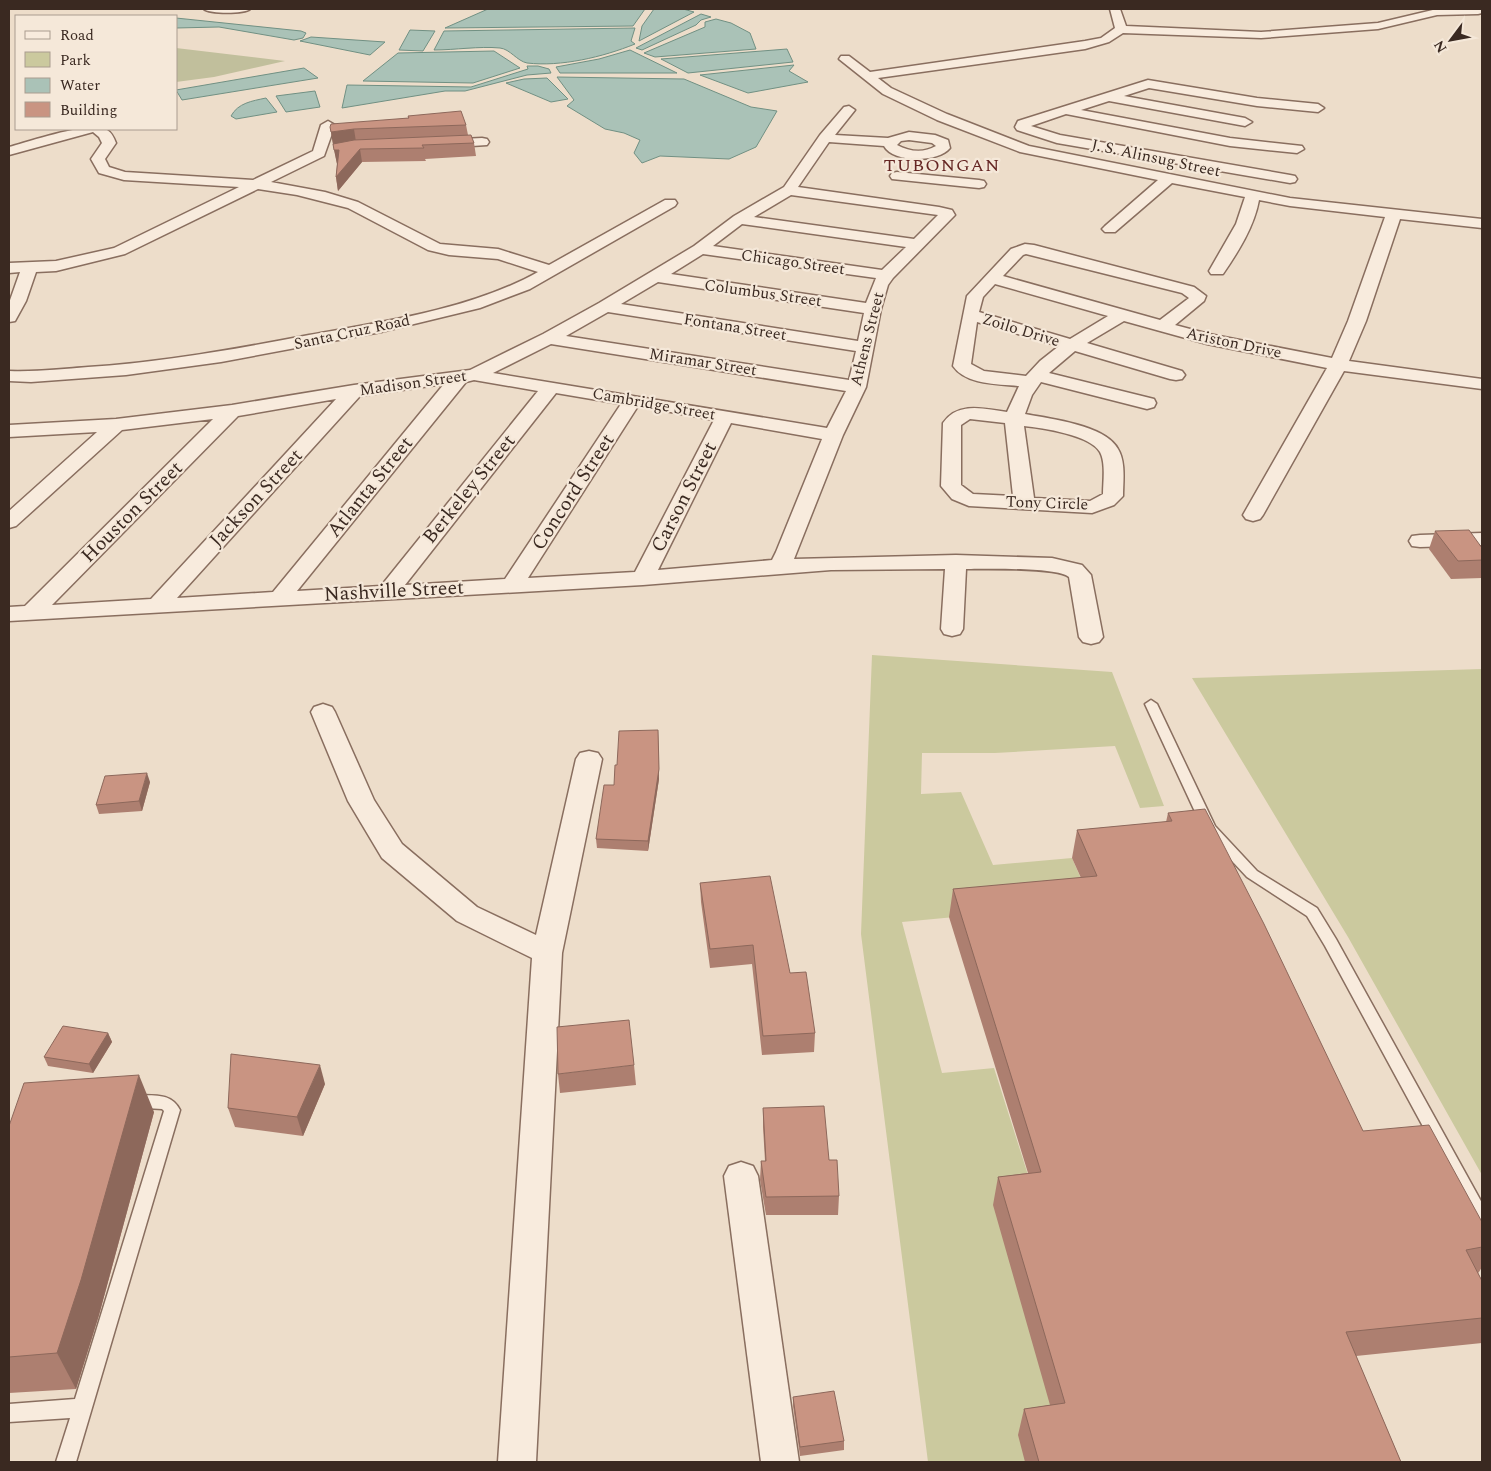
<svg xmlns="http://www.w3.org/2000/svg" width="1491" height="1471" viewBox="0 0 1491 1471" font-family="Spectral,serif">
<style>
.green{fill:#cbc99e}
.cemetery{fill:#c1bf9c}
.water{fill:#aac2b7;stroke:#719083}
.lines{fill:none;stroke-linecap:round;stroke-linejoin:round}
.stream{stroke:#719083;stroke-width:10}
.lane-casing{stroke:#896e5f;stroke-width:3}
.street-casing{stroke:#896e5f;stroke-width:3}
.lane{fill:#f8ebdd;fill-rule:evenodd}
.street{fill:#f8ebdd;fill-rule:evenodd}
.wall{fill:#ad7f70}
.shaded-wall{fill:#8d685b}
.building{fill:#c99482;stroke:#8d685b}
.labels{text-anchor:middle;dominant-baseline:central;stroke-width:4.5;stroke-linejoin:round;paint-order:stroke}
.far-street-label{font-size:16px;fill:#3a2921;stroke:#f5e8d9}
.far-neighbourhood-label{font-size:18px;letter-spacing:1px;fill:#652623;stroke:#f5e8d9}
.street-label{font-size:20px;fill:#3a2921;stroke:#f5e8d9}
</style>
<rect width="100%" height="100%" fill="#edddca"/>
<g class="green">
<polygon points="872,655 1112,672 1164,806 1140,808 1115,746 995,753 922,753 921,794 961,792 993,865 1072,858 1092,904 902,922 942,1073 994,1068 1036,1200 1144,1374 1025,1462 928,1462 861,934"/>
<polygon points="1482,669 1482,1175 1348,937 1192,678"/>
</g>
<polygon class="cemetery" points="176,48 285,61 214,77 176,82"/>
<g class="water">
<polygon points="488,9 645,9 633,26 445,28"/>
<polygon points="654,9 683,9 694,12 639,41 642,26"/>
<polygon points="701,14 711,17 701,20 696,25 642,50 636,48"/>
<polygon points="176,18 301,31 306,33 303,38 294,40 219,27 176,28"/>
<polygon points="716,19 731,23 750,33 756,49 655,57 644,53 705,27 705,22"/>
<path d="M635,28L631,41L635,44C603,57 561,67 527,63C517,61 510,49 500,48C479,46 455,50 434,50L444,31Z"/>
<polygon points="410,30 435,31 423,51 399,50"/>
<polygon points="311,37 385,42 370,55 300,41"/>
<polygon points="787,49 793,62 688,73 661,59"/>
<polygon points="630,50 677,73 560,73 556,67 599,59"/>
<polygon points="494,51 520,68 473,83 363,81 398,53"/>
<polygon points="794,65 789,71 808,82 748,93 700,75"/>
<polygon points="527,66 538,66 549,69 551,73 527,75 465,91 445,91 342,108 347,85 471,87 528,69"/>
<polygon points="304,68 318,78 182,100 176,90"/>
<polygon points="557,77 684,79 751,107 777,111 756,147 729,159 660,156 642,163 634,153 640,140 624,133 605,129 567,106 574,100"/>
<polygon points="547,78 568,99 551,102 506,83 524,79"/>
<polygon points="315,91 320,107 286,112 276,96"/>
<path d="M266,98L277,112L236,119L231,116C238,103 252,101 266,98Z"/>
</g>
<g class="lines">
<polyline class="stream" points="1480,9 1482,10"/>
<g class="lane-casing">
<g id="lane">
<polygon points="1151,700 1157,704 1215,826 1257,871 1317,908 1336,939 1482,1203 1482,1226 1476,1224 1325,946 1307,916 1247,877 1204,831 1145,704"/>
<path d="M135,1095C153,1096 171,1092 180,1110L76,1462H56L70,1418L9,1422V1404L75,1399L164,1111L162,1109L129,1107L127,1102L129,1097Z"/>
</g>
</g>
<g class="street-casing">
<g id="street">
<path d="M204,9H250C244,14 210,14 204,9Z"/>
<path d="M1110,9H1120L1126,26L1261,32L1378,23L1437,9H1482V13L1478,14L1437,15L1378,29L1261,38L1123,33L1109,42L1085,49L878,78L891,88L947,114L1029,146L1290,198L1482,219V228L1400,219L1366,321L1349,361L1482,379V389L1344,371L1263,515L1260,519L1253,521L1246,519L1243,515L1327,368L1207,344L1124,321L1087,343L1182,371L1185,375L1182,379L1176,380L1170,379L1075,351L1049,373L1154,399L1156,403L1154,407L1147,409L1041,382L1032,395L1025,414C1051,419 1105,425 1118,449C1126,462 1123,482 1123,496L1114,505L1092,513L969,506L952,499L941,486L943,423C958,401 985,409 1007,412L1019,386C998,384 966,385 953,366L967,296L1011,249L1025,244L1034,245L1194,287L1206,296L1204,301L1175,325L1209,334L1332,358L1348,321L1385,217L1290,206L1259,200C1254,227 1238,252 1223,274H1211L1209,271L1236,224L1245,197L1172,183L1115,232H1105L1102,229L1105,226L1158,180L1020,152L937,120L883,94L839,59L841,56H849L870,72L1085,41L1101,38L1115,28ZM1026,254L1182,293L1189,298L1160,320L1003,276L1023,255ZM995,284L1108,316L1070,339L979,312L983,297ZM977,322L1059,346L1040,361L1026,376L984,371L971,364ZM970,419L1005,423L1013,496L973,494L961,485V425ZM1024,426C1043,428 1090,435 1100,452C1106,463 1103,482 1103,494L1090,501L1034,498Z"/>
<polygon points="1148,80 1257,98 1318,104 1324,108 1318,112 1257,106 1149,88 1124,96 1245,118 1252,122 1245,126 1109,101 1081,110 1230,138 1302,146 1304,149 1297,153 1230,146 1066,114 1031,126 1060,135 1290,175 1295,176 1297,179 1295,182 1290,183 1057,143 1017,130 1015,127 1018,121"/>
<path d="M849,106L855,110L835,135L888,138L909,132L935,135L948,140L950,148C938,163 893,163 884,146L829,142L798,187L939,207L952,210L955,215L893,278L888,285L881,309L866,387L843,435L794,559L956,555L1052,558L1082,565L1091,575L1103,637L1099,642L1091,644L1083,642L1079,637L1069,577C1057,567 986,569 966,569L963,629L960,634L952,636L944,634L941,629L945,569L831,570L643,585L9,621V607L25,606L213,419L122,430L16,526L9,528V511L97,432L9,437V425L116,419L232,405L354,385L470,370L543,334L599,303L694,246L734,216L784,187L820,135L844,107ZM909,140L932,143L936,146C924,153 910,152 897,145L901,141ZM791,195L938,215L914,239L754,217ZM742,224L906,247L882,270L713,246ZM703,254L876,278L866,303L671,274ZM658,282L864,313L858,341L621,304ZM608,312L856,351L849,380L566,336ZM551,344L846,391L827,428L493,373ZM474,380L538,391L381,586L297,591L466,382ZM444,384L273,592L177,598L360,396ZM556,393L621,404L505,579L405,585ZM336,399L151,599L52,605L238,416ZM638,406L714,420L635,572L528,578ZM731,423L822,439L776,552L772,560L658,570Z"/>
<path d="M328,121L335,125L324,156L271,182L325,192L358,202L440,244L498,249L549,265L665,200H675L677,203L675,206L530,289L480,308L381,332L221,362L126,375L31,382L9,381V371C36,372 62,369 88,367C163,362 236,349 309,335C383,322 472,309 538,272L498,259L449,255L428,250L348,208L297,195L258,189L125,254L56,271L36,272L26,301L15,321L9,322V303L20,272L9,273V263L56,261L114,248L239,187L124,180L99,173L91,159L102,143L99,137L93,132L9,155V147C28,142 91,120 107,130C112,133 114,138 116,143L105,159L109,167L125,172L253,180L313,151L321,125Z"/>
<polygon points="482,138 487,139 489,142 487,145 441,148 434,144 441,140"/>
<polygon points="897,172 979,180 984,181 986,184 984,187 979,188 892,179 890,176 892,173"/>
<polygon points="1482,533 1482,545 1420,547 1412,546 1409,541 1412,536 1420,535"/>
<polygon points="323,704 332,707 335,712 374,800 402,844 477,907 536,935 576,759 580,753 589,751 598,753 602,759 562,953 536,1462 498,1462 532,958 457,921 382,858 348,801 311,712 314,707"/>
<polygon points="741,1162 753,1166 758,1176 799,1462 761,1462 724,1176 729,1166"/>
</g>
</g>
<use href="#lane" class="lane"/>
<use href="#street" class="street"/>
</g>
<g class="wall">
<polygon points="408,116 466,125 468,135 474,143 476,156 425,159 426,161 362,162 338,191 336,177 337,164 330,127 408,118"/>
<polygon points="1435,531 1482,548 1482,578 1451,579 1429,549"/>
<polygon points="659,779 648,851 597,848 596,839 614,785"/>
<polygon points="150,782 142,811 99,814 96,805"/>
<polygon points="1168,813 1363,1131 1482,1222 1482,1267 1479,1272 1478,1273 1482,1281 1482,1343 1356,1356 1401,1462 1025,1462 1018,1435 1024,1409 1050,1405 993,1205 998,1177 1028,1173 949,917 953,889 1081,878 1072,858 1077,830 1166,822"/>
<polygon points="700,883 790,973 815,1033 814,1052 762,1055 752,964 710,968 701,902"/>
<polygon points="108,1033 112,1042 93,1073 48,1066 44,1057"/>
<polygon points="634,1065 636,1085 560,1093 558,1074"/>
<polygon points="325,1084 303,1136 235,1127 228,1108"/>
<polygon points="763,1108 829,1160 839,1196 838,1215 766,1215 760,1180 761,1161 765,1161 763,1127"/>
<polygon points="154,1112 99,1315 76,1389 9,1393 9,1126"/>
<polygon points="793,1397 844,1441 844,1450 800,1456 793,1406"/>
</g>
<g class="shaded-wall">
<polygon points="354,129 356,142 333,145 331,132"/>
<polygon points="360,149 362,162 338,191 336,177"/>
<polygon points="334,150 339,150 342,164 337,164"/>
<polygon points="658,730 659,779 648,851 648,841"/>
<polygon points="147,773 150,782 142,811 139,801"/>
<polygon points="108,1033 112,1042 93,1073 89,1064"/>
<polygon points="320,1065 325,1084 303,1136 297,1117"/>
<polygon points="139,1075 154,1112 99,1315 76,1389 57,1353"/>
</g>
<g class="building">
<polygon points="461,111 466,125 354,129 331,132 330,127 331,124 409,118 408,116"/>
<polygon points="471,135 474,143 422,145 424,148 360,149 336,177 339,150 334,150 333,144 354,140"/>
<polygon points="1469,530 1482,548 1482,560 1458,561 1435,531"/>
<polygon points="658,730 659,769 648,841 596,839 604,785 614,785 615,765 617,765 619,731"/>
<polygon points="147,773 139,801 96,805 105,776"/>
<polygon points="1205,809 1264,924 1363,1131 1429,1125 1482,1222 1482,1247 1466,1250 1482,1281 1482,1318 1346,1332 1401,1462 1039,1462 1024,1409 1065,1403 998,1177 1041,1172 953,889 1097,876 1077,830 1172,821 1168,813"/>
<polygon points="770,876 790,973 806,972 815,1033 763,1036 753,945 710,949 700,883"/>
<polygon points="629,1020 634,1065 558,1074 557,1027"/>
<polygon points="63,1026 108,1033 89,1064 44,1057"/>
<polygon points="231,1054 320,1065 297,1117 228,1108"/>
<polygon points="139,1075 81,1280 57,1353 9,1357 9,1126 24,1083"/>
<polygon points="824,1106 829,1160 837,1160 839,1196 766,1197 761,1161 766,1161 763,1108"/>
<polygon points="834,1391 844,1441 800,1447 793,1397"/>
</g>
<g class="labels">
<g class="far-street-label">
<text transform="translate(1156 158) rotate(12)">J. S. Alinsug Street</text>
<text transform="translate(793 262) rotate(8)">Chicago Street</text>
<text transform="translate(763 293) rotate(8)">Columbus Street</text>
<text transform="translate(735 327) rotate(9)">Fontana Street</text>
<text transform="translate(1021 330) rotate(17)">Zoilo Drive</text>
<text transform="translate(352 332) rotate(-12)">Santa Cruz Road</text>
<text transform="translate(867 339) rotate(-76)">Athens Street</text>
<text transform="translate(1234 343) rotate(12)">Ariston Drive</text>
<text transform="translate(703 362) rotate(9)">Miramar Street</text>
<text transform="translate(413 383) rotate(-8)">Madison Street</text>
<text transform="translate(654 404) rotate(10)">Cambridge Street</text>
<text transform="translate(1047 503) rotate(2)">Tony Circle</text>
</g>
<g class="far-neighbourhood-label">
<text x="942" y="165">TUBONGAN</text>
</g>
<g class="street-label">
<text transform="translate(370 487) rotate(-51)">Atlanta Street</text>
<text transform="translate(469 489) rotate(-51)">Berkeley Street</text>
<text transform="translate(573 492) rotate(-57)">Concord Street</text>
<text transform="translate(684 497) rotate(-63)">Carson Street</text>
<text transform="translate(256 498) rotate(-47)">Jackson Street</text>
<text transform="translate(132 512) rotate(-45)">Houston Street</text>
<text transform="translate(394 591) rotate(-3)">Nashville Street</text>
</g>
</g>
<rect width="1491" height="1471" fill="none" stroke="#3a2921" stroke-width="20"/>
<rect x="15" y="15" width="162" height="115" fill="#f5e8d9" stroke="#aa9c8f"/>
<rect x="25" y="31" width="25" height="8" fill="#f8ebdd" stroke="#aa9c8f"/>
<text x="60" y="40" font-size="15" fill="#3a2921">Road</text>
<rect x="25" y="52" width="25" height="15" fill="#cbc99e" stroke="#aa9c8f"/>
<text x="60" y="65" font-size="15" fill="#3a2921">Park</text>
<rect x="25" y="78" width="25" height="15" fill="#aac2b7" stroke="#aa9c8f"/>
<text x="60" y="90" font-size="15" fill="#3a2921">Water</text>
<rect x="25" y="102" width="25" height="15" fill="#c99482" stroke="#aa9c8f"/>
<text x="60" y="115" font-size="15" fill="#3a2921">Building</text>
<g transform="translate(1451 40) rotate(238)" stroke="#f5e8d9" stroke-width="4" paint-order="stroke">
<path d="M0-4L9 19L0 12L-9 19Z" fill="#3a2921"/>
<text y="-8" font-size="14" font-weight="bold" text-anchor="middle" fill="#3a2921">N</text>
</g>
</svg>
